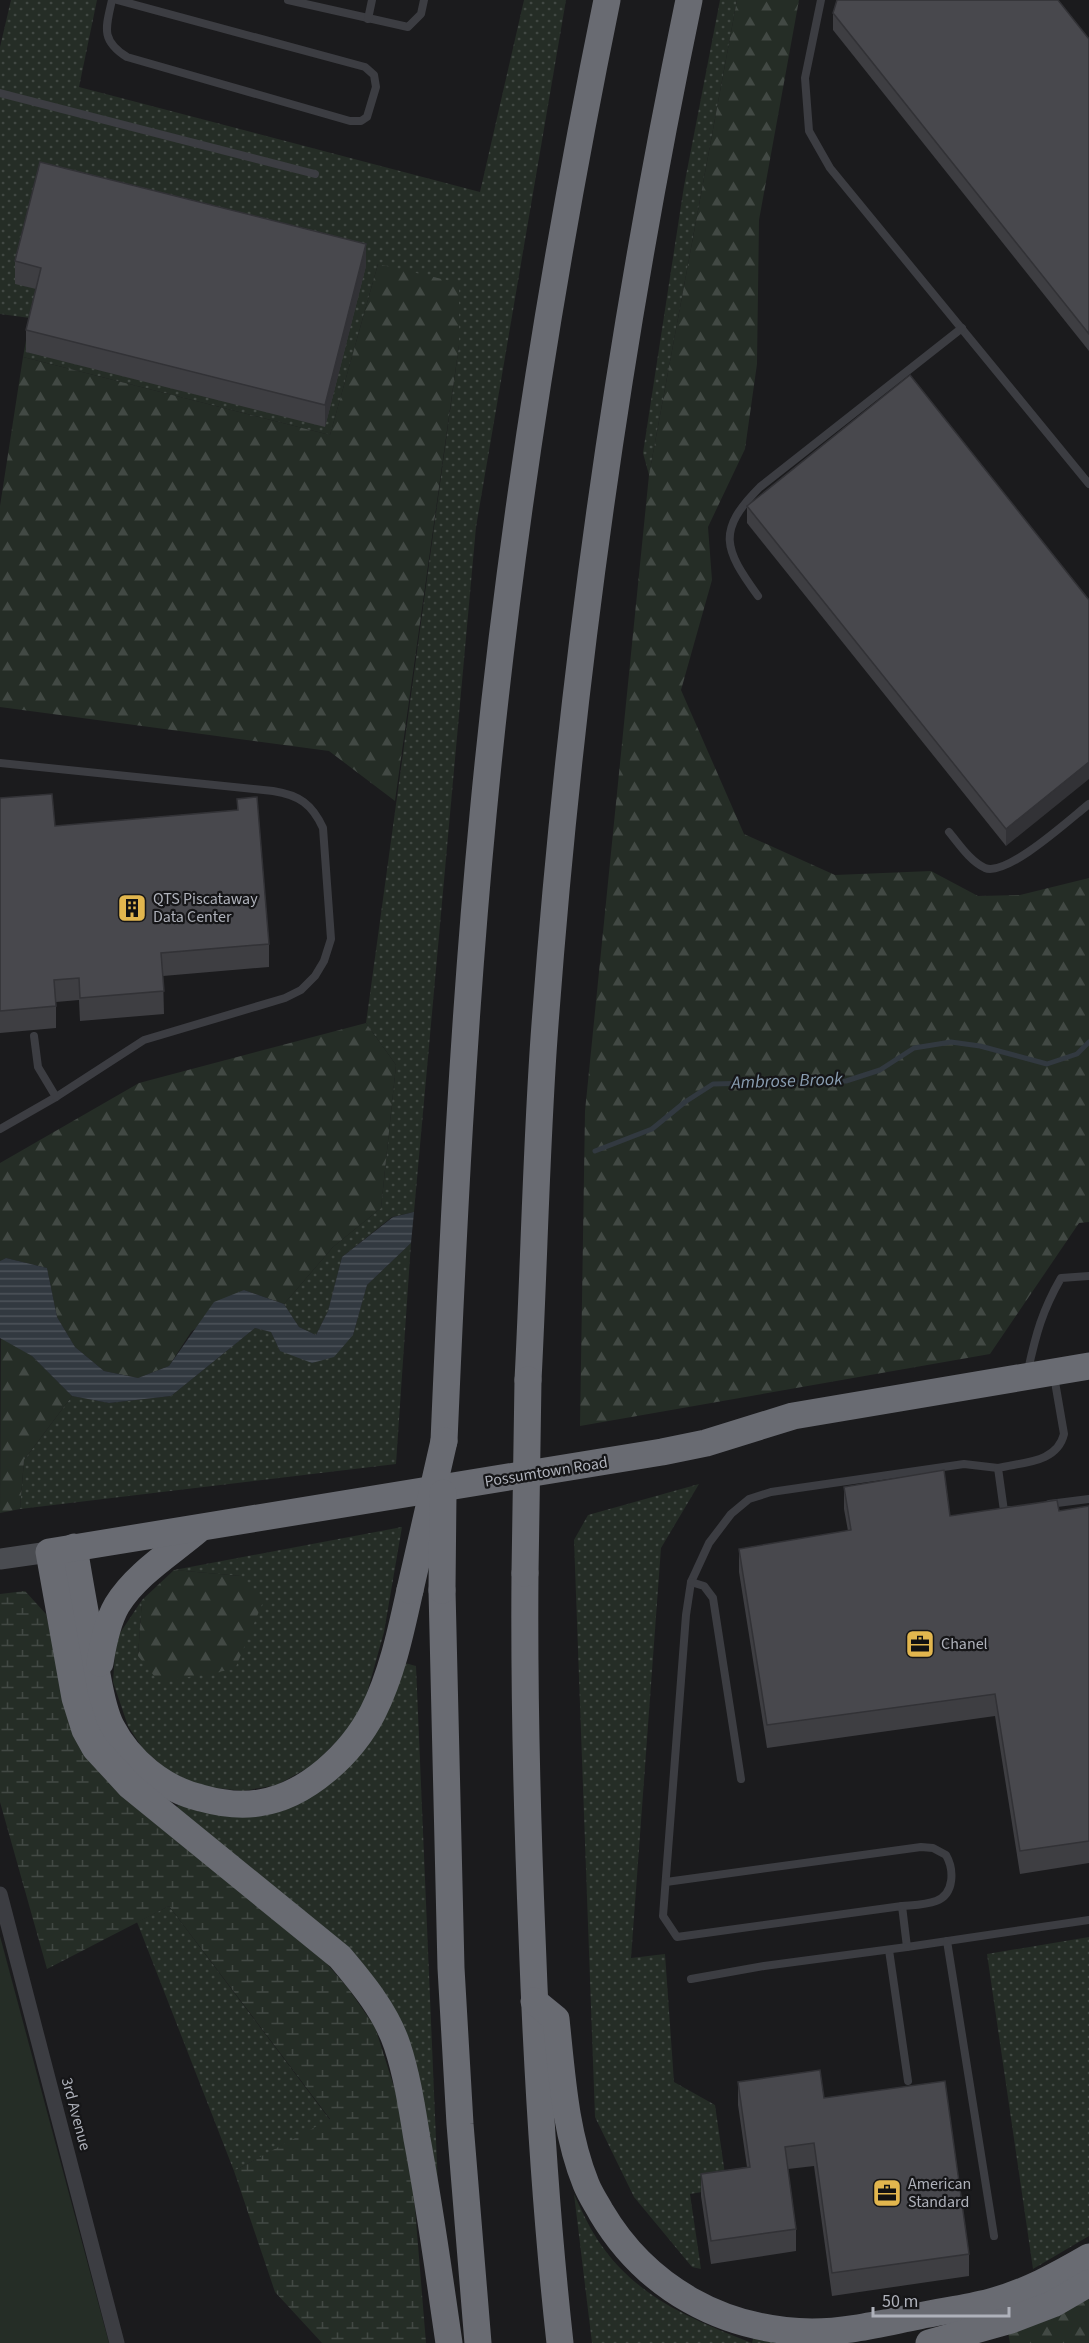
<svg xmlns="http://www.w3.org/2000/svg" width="1089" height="2343" viewBox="0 0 1089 2343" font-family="'Source Sans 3',sans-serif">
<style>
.grass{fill:url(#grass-dots)}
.forest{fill:url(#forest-firs)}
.wetland{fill:url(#wetland-marsh)}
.park{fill:#252d26}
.water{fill:url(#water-rules)}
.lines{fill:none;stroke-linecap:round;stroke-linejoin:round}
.stream{stroke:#323940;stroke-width:5}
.lane{stroke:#3c3d42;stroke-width:8}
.street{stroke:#3c3d42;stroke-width:15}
.secondary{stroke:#4a4c51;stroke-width:21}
.highway{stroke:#696b72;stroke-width:27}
.highway-bridge{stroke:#696b72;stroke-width:27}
.wall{fill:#3e3e42}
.shaded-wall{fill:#323236}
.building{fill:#48484d;stroke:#323236;stroke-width:1.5}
.labels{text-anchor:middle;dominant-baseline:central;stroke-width:4.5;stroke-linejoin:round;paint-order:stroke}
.poi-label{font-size:16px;fill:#afb2bb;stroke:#161618;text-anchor:start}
.street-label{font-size:16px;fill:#afb2bb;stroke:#161618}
.water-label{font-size:18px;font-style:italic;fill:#8a9eb2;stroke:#161618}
</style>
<defs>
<pattern id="grass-dots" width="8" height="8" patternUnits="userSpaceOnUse" patternTransform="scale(1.5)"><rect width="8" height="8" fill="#252d26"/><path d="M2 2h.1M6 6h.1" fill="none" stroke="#424944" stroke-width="1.8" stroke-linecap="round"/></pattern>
<pattern id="forest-firs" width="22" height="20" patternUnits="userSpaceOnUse" patternTransform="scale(1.5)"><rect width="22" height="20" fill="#252d26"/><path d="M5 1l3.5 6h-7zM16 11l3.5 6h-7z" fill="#424944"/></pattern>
<pattern id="wetland-marsh" width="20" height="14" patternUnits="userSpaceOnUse" patternTransform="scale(1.5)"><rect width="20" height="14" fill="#252d26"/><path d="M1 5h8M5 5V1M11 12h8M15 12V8" fill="none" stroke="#424944"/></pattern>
<pattern id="water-rules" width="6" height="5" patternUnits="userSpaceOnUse" patternTransform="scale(1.5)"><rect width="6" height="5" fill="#323940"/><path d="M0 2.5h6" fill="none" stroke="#4d535a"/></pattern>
</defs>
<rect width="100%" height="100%" fill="#1b1b1d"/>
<g class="grass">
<polygon points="11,0 97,0 79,87 480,192 524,0 566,0 476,527 414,1212 392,1217 342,1257 328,1311 316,1335 299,1327 284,1304 333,1247 381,1208 396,1065 366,1023 459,345 378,264 330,435 23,357 30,318 0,314 0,47"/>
<polygon points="720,0 737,0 649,475 643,453 684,186"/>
<polygon points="411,1243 396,1464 20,1509 24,1460 72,1396 109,1403 171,1396 255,1328 271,1332 280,1351 353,1335 367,1285"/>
<polygon points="699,1484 661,1548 631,1958 665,1954 674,2082 715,2105 727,2188 690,2194 701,2269 692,2267 634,2197 595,2117 574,1540 588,1515"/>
<polygon points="402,1527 384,1632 362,1711 339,1739 313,1765 277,1785 243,1791 200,1786 167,1770 143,1749 128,1726 113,1682 116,1639 142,1600 138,1656 241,1576 174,1570"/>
<polygon points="405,1663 416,1666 438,2187 400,2030 175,1809 179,1804 293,1803"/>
<polygon points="169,1906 330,2120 234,2171 137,1922"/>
<polygon points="1089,1937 1089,2236 1033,2269 987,1954"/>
<path d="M574,2194C581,2209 588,2225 597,2239C635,2297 691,2319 752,2343L754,2335L824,2343H592Z"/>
</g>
<g class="forest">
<polygon points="737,0 799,0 759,220 757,364 745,449 708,527 712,580 681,690 744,834 835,875 931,871 978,896 1020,895 1089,878 1089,1222 1079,1223 990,1354 580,1426 585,1111 649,475"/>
<polygon points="378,264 459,283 459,345 395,801 329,751 0,707 0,506 23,357 330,435"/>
<polygon points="366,1023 396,1065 381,1208 333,1247 284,1304 244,1290 191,1332 169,1366 138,1378 104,1371 75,1347 57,1317 47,1268 6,1258 0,1261 0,1163 139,1083"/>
<polygon points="1,1337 32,1356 72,1396 24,1460 20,1509 0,1513"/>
<polygon points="174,1570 241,1576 263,1602 235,1669 159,1682 138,1656 142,1600"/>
<polygon points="1089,2294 1089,2343 1010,2343 1008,2333"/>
</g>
<polygon class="wetland" points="25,1591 46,1614 74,1735 316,1951 348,1988 375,2027 395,2090 411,2159 426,2343 322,2343 275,2292 234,2171 330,2119 169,1906 47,1969 0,1802 0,1594"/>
<polygon class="park" points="0,1936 109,2343 0,2343"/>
<polygon class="water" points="414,1212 411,1243 367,1285 353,1335 334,1357 312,1363 280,1351 271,1332 255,1328 171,1396 109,1403 72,1396 32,1356 0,1338 0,1261 6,1258 47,1268 57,1317 75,1347 104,1371 138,1378 169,1366 214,1302 244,1290 284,1304 299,1327 316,1335 328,1311 342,1257 393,1217"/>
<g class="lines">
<polyline class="stream" points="595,1151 652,1129 685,1102 713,1084 846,1081 880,1070 914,1048 951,1042 980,1046 1047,1064 1077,1054 1089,1042"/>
<g class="lane">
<path d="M112,0C106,27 100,40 127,57L350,121H361L367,117L376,87L374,75L365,67L117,0"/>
<polyline points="288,0 408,27 421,14 424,0"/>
<polyline points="821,0 805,78 809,131 830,168 1089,484"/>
<polyline points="368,19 372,0"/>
<polyline points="0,93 315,174"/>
<path d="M758,596C724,549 716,531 760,487L962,328"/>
<path d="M0,763L273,791C299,795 312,804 323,828L331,939L324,961L315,976L301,990L285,998L144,1040L56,1097L0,1129"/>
<path d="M949,832C959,844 970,861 985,868C1007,877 1070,819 1089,804"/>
<polyline points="34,1036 38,1067 56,1097"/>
<path d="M1028,1370C1036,1334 1042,1311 1061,1278L1089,1276"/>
<polyline points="998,1468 964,1464 771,1492 749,1499 731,1514 709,1543 691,1582 686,1615 663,1916 677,1937 902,1906 907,1947 1089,1920"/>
<polyline points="1049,1504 1089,1499"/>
<path d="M1010,1510L1004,1511L998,1468C1023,1462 1057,1463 1064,1434L1054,1376"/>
<polyline points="691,1582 704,1586 713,1598 741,1779"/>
<path d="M666,1882L921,1847L933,1848L946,1855C954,1869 955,1894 936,1901C926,1905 913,1905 902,1906"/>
<polyline points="947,1941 994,2236"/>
<polyline points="889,1950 908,2081"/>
<polyline points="691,1979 764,1966 907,1947"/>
</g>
<polyline class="street" points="0,1894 117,2343"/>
<polyline class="secondary" points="0,1559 49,1552"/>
<g class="highway">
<path d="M528,1380C534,1266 536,1152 544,1038C569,692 618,340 689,0"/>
<path d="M444,1441C453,1232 463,1023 483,815C509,541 552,269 607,0"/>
<path d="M74,1547C80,1585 87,1622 94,1660C99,1681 101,1706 111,1726C129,1761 163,1789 201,1798C219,1803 240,1806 259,1803C307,1796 352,1753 373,1712C392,1674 401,1631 410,1590"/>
<path d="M525,1573C524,1694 527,1815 532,1936C537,2072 545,2208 560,2343"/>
<polyline points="442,1590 451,1968 460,2124 478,2343"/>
<path d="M100,1663C103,1644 107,1622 117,1605C136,1574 171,1553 198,1530"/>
<path d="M534,2001L556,2019C562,2075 565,2132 586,2184C590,2194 596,2203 601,2212C646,2288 723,2331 812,2332C848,2332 883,2323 919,2316C943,2311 967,2308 990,2302C1025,2293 1058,2275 1089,2257"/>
<path d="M449,2343C439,2275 430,2207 417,2139C412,2108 407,2075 397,2045C386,2012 362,1983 340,1957L130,1786L95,1748L85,1730L75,1698L49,1552L662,1452L706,1443L793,1416L1089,1366"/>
<polyline points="929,2343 1011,2320 1053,2304 1089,2283"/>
</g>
<g class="highway-bridge">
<polyline points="525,1573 528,1380"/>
<polyline points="410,1590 444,1441"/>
<polyline points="442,1590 443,1493"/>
</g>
</g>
<g class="wall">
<polygon points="833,13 1089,39 1089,351 833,30"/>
<polygon points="15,261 366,266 325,427 26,352 26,330 36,289 15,284"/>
<polygon points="747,506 1089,600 1006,846 747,523"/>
<polygon points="0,798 55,826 237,810 237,799 269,944 269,967 163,976 164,1014 80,1021 79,1000 56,1002 56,1028 0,1033"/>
<polygon points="844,1487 950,1516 1059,1511 1089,1506 1089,1863 1020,1874 995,1716 767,1748 739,1572 739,1549 848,1531 844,1509"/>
<polygon points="738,2082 824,2098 969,2254 969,2276 832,2296 814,2166 788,2169 796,2229 796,2251 711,2264 701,2196 701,2174 747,2167 738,2105"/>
</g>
<g class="shaded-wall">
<polygon points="366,244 366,266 325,427 325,405"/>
<polygon points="1089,762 1089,779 1006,846 1006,829"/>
</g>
<g class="building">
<polygon points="837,0 1058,0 1089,39 1089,334 833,13"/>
<polygon points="40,162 366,244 325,405 26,330 41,268 15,261"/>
<polygon points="910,375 1089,600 1089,762 1006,829 747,506"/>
<polygon points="52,794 55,826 238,810 237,799 257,797 269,944 161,953 164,991 80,998 79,978 54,980 56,1006 0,1011 0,798"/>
<polygon points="944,1470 950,1516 1057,1500 1059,1511 1089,1506 1089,1841 1020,1851 995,1694 767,1725 739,1549 851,1530 844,1487"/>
<polygon points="820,2070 824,2098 945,2081 969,2254 832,2273 814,2143 785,2147 796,2229 711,2241 701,2174 750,2167 738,2082"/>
</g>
<defs>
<g id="building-square" transform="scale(1.5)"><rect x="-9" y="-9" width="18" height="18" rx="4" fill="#e2b64e" stroke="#161618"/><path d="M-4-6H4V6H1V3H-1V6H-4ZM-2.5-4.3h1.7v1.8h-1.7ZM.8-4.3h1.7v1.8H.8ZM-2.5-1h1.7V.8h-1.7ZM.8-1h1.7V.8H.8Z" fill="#111"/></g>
<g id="office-square" transform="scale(1.5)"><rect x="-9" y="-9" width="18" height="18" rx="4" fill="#e2b64e" stroke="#161618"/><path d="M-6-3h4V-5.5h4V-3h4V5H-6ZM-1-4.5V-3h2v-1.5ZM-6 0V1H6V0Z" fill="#111"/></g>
</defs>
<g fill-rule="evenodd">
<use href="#building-square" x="132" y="908"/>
<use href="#office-square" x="920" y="1644"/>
<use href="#office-square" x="887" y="2193"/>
</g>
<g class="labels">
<g class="poi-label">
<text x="153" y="899">QTS Piscataway<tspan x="153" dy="18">Data Center</tspan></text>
<text x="941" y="1644">Chanel</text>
<text x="908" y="2184">American<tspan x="908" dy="18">Standard</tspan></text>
</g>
<g class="street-label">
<text transform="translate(546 1472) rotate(-9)">Possumtown Road</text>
<text transform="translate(76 2114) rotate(75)">3rd Avenue</text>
</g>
<g class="water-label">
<text transform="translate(787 1081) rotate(-2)">Ambrose Brook</text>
</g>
</g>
<path d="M873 2307v9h136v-9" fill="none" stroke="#afb2bb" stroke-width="3"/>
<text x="882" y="2307" font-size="18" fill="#afb2bb" stroke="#161618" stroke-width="4.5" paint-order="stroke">50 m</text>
</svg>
